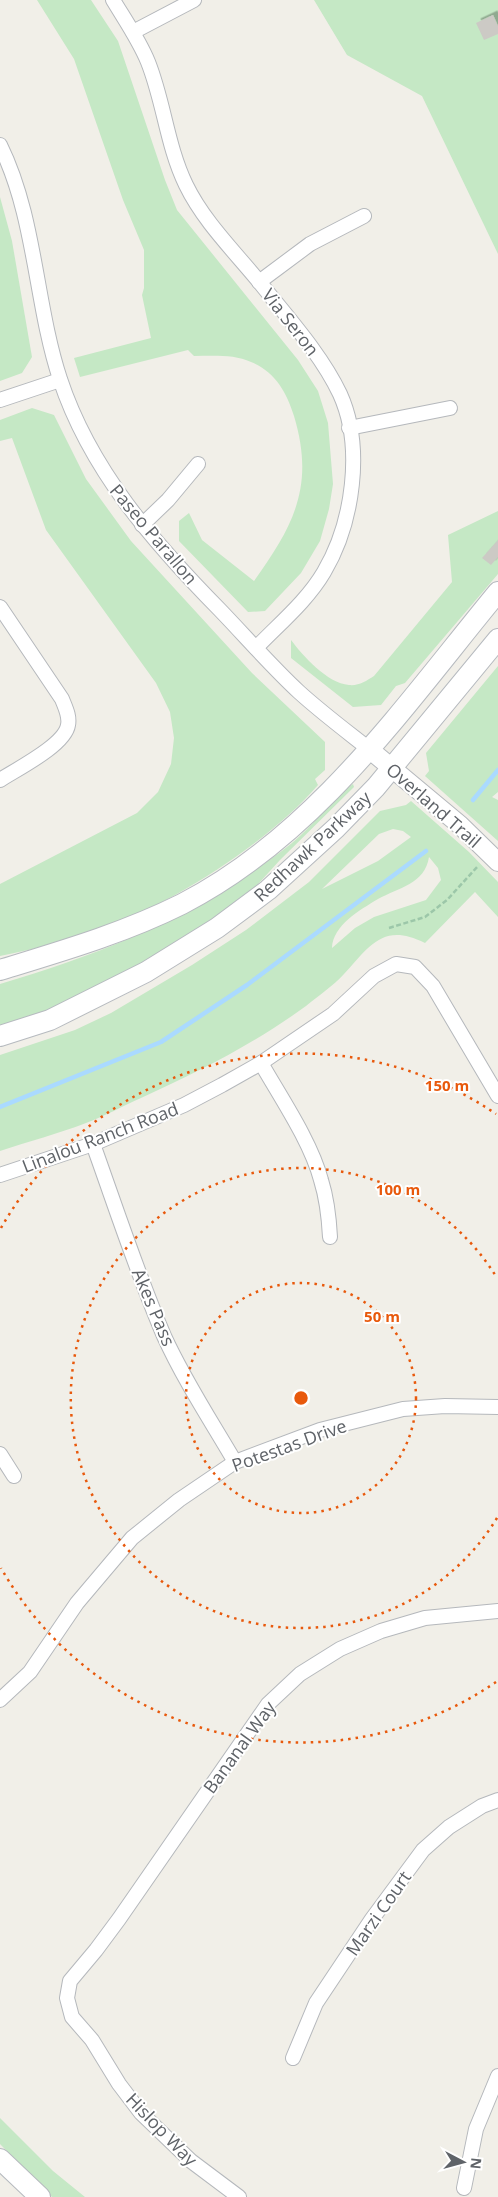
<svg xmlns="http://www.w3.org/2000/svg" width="498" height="2197" viewBox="0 0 498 2197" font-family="'Open Sans',sans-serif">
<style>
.green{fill:#c5e8c5;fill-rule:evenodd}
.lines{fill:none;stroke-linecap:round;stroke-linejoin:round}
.stream{stroke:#aadaff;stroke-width:4.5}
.building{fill:#cccac5;filter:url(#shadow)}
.minor-casing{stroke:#b5b8bc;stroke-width:16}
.tertiary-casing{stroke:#b5b8bc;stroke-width:20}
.secondary-casing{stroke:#b6babf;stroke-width:22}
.path{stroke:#9cc7a9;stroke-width:2.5;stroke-dasharray:5 2.5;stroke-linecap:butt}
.minor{stroke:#fff;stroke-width:14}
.tertiary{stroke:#fff;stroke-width:18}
.secondary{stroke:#fff;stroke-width:20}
.ring{fill:none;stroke:#e8590c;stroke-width:2.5;stroke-dasharray:2.5 5}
.labels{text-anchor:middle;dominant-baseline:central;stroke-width:4;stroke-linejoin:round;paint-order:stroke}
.street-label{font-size:18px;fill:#5f6368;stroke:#fff}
.centre{fill:#e8590c;stroke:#fff;stroke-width:2.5}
.ring-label{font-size:15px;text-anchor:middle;font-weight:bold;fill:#e8590c;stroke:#fff;stroke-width:4;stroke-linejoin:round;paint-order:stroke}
</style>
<defs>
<filter id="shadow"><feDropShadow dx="4.5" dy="-4.5" stdDeviation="0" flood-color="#0004"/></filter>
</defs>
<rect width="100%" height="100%" fill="#f1efe8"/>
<g class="green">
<path d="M37,0H91L118,41L165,180L177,210L298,360L318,391L328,423L333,484L329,509L320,541L301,573L265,611L248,612L179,541V521L189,513L202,540L254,581C294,525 315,486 294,416C286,391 275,372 251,362C234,354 212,356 194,356L188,350L80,377L74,358L151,338L142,295L144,288V250L123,200L74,59Z"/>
<polygon points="314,0 498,0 498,254 422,96 347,55"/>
<polygon points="0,197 12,241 32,357 22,373 0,381"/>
<path d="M32,408L54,415L86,479L131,541L252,673L325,742V770L315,779L318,785C266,845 171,904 96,932C66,943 32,949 0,956V884L137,813L158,792L171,764L174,738L170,712L156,683L46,530L12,438L0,441V420Z"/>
<path d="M498,511V574L405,683L396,686L381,705L353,707L291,658V640C303,656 327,683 349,685C359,686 366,681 374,676L452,582L448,535Z"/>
<polygon points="498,666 498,792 492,797 498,800 498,841 425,776 429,771 426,753"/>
<path d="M353,784L354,787L280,860L249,894L202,928L139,967L37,1015L0,1027V984C97,955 186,921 269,860C281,852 294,842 304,832C318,819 338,793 353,784Z"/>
<path d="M411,801L469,852L498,882V917L475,892L425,943C383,922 370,946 344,974C333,986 318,996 306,1006C254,1044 200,1071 141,1098C123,1106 105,1116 86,1123C58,1134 29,1141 0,1151V1055L75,1030L111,1013L192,965L246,930L309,882L380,811L406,805ZM393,829L403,831L411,837L378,861L322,889L379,834ZM429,857L438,868L441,880L426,900L374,917L355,928L332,948C333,925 360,910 378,899C398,888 425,884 429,857Z"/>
<polygon points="0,2118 53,2171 85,2197 52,2197 0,2144"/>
</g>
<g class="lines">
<g class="stream">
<polyline points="473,800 498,770"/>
<polyline points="0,1107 161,1042 247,985 426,851"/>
</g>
</g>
<g class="building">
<polygon points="493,15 498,26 498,34 484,40 476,23"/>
<polygon points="498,540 498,557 491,565 482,558"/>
</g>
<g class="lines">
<g class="minor-casing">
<g id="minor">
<path d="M113,0C125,20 139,40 148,62C164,102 167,146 186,185C204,222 235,252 261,284C288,318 321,354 340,394C364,447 353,523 324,572C307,601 279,624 256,648"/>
<polyline points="133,32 194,0"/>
<path d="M0,145C36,218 35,303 60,379C90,470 154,543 220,610C246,637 271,666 299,692C321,712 345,730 369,749"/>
<polyline points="259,282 310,244 364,216"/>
<polyline points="0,400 60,380"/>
<polyline points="349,428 450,408"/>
<polyline points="142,525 168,500 198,464"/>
<path d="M0,607L62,699C65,707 70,716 68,725C65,745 17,769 0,780"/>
<path d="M261,1063C281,1098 311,1142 321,1180C327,1199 329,1218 330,1237"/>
<path d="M93,1144C116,1208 137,1273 164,1336C184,1380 211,1421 235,1462"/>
<polyline points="0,1175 93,1144 184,1105 222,1085 261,1063 333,1014 374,976 396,964 415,967 433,986 498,1096"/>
<polyline points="0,1454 14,1476"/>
<polyline points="0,1700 30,1672 77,1603 132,1538 179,1500 235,1462 320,1430 403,1409 445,1406 498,1407"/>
<polyline points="293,2058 316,2003 372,1919 423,1850 449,1827 482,1806 498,1800"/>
<polyline points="464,2188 476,2129 498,2076"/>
<polyline points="239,2197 191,2161 141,2113 119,2084 92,2040 72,2017 67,1998 70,1981 96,1950 119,1919 268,1704 300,1674 340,1649 381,1631 425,1618 498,1611"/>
</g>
</g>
<g class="tertiary-casing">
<polyline id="tertiary" points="369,749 460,825 498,862"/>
</g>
<g class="secondary-casing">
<g id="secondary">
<path d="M0,970C62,951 124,933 182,904C316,835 404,706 498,592"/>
<polyline points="0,1036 50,1020 146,972 217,928 268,890 336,828 376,787 498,639"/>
<polyline points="0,2159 40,2197"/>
</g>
</g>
<polyline class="path" points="389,928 425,917 447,900 478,866"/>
<use href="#minor" class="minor"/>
<use href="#tertiary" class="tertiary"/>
<use href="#secondary" class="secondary"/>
</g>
<g class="ring">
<circle cx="301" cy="1398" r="115"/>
<path d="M497 1518A230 230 0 1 1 497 1278"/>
<path d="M496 1682A345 345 0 0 1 1 1568M1 1228A345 345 0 0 1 496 1114"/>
</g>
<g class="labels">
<g class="street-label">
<text transform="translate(291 322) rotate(52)">Via Seron</text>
<text transform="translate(154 534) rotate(50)">Paseo Parallon</text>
<text transform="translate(434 805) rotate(41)">Overland Trail</text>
<text transform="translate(312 846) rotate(-43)">Redhawk Parkway</text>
<text transform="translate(100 1137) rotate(-21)">Linalou Ranch Road</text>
<text transform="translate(154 1307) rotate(67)">Akes Pass</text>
<text transform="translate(289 1445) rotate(-20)">Potestas Drive</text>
<text transform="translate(239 1747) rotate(-54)">Bananal Way</text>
<text transform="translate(378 1913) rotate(-55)">Marzi Court</text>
<text transform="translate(162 2129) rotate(46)">Hislop Way</text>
</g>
</g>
<circle cx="301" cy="1398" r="8" class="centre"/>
<g class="ring-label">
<text x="447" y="1091">150 m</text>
<text x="398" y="1195">100 m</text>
<text x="382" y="1322">50 m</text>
</g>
<g transform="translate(463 2162) rotate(96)" stroke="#ffffff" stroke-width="4" paint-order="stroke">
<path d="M0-4L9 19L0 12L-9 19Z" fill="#5f6368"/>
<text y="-8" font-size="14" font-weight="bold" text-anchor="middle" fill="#5f6368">N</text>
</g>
</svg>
